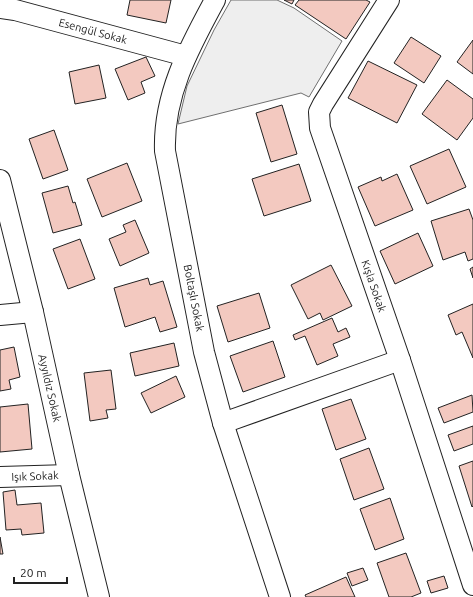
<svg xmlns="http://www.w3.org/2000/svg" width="473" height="597" viewBox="0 0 473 597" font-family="Ubuntu,sans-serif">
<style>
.green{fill:#eee;stroke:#6f6f6f}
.building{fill:#f3c9c0;stroke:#222}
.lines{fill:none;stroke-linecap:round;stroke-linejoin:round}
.minor-casing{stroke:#222;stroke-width:22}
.minor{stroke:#fff;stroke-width:20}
.labels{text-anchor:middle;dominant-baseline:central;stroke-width:3;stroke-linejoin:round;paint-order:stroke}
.street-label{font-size:11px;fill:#222;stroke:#fff}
</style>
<rect width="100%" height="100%" fill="#fff"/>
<polygon class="green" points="231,0 277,0 294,8 342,41 309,97 301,93 178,124 187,86 214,30"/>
<g class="building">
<polygon points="130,0 171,0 166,23 127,15"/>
<polygon points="284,0 294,0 292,4"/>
<polygon points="299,0 366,0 370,2 346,39 295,5"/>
<polygon points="411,37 441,56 424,83 394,63"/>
<polygon points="473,40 473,74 457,62"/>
<polygon points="146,57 155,76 141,82 145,93 128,100 115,69"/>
<polygon points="368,61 417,85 397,123 348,98"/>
<polygon points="99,65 106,98 75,104 69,72"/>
<polygon points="447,80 473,99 473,118 457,140 422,114"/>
<polygon points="282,105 297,154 271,162 256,113"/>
<polygon points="54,130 68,170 43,179 29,139"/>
<polygon points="449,149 466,187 427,204 410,166"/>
<polygon points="127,163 142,201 102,217 87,179"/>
<polygon points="299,164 311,201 264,216 252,179"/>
<polygon points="397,174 413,210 375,226 358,187 381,177 382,181"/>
<polygon points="68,186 73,203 75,202 82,225 53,233 42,193"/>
<polygon points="469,209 473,220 473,259 468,261 465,252 443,260 431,221"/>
<polygon points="135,220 149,253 120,266 109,239 126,232 123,225"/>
<polygon points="418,233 433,266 395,284 380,251"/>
<polygon points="80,239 95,279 68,289 53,249"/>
<polygon points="331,265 352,306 323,320 320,313 308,319 291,285"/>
<polygon points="473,267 473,278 470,269"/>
<polygon points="148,278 150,285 163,281 177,327 160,332 155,317 125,327 114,288"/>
<polygon points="259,293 270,328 228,342 217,306"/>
<polygon points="473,304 473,358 462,332 456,335 448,315"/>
<polygon points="332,318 338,332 346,328 350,337 333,344 338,356 317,365 305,336 295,340 293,335"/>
<polygon points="273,341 285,377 243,392 230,356"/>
<polygon points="174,343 179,366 135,376 130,353"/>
<polygon points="14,347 20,377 9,380 11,389 0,391 0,350"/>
<polygon points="111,370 116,409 106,410 108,418 90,421 84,373"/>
<polygon points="176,376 185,397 151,413 141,393"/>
<polygon points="472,395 473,412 444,423 438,408"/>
<polygon points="351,399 366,439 336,450 322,409"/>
<polygon points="28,404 32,449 0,452 0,407"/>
<polygon points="473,426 473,444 454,451 448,435"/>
<polygon points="369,448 384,489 354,500 340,459"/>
<polygon points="473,461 473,506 472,507 459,466"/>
<polygon points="15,490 17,505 41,503 44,533 22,535 21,529 6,530 3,492"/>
<polygon points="390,498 404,539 375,550 360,509"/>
<polygon points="0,537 3,554 0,554"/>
<polygon points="406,553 421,593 411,597 389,597 377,563"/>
<polygon points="363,568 368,580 352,586 347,573"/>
<polygon points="444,576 448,588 431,593 427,581"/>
<polygon points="346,577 355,597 306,597 305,595"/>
</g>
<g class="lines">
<g class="minor-casing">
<g id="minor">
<path d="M215,0C189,48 163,95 165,151L204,352L223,423L280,597"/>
<polyline points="389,0 323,104 319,112 320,128 400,360 473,585"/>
<polyline points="0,8 15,10 186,56"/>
<polyline points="0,180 33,312 69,475 99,597"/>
<polyline points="0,315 33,312"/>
<polyline points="223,423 400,360"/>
<polyline points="0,477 69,475"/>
</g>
</g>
<use href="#minor" class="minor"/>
</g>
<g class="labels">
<g class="street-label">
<text transform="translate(93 31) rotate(15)">Esengül Sokak</text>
<text transform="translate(374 286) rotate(71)">Kışla Sokak</text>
<text transform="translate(194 298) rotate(79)">Boltaşlı Sokak</text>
<text transform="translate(50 388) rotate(77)">Ayyıldız Sokak</text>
<text transform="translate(35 476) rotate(-2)">Işık Sokak</text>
</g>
</g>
<path d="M14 577v6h53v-6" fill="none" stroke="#222222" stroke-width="2"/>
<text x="20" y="577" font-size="12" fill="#222222" stroke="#ffffff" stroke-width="3" paint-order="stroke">20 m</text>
</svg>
